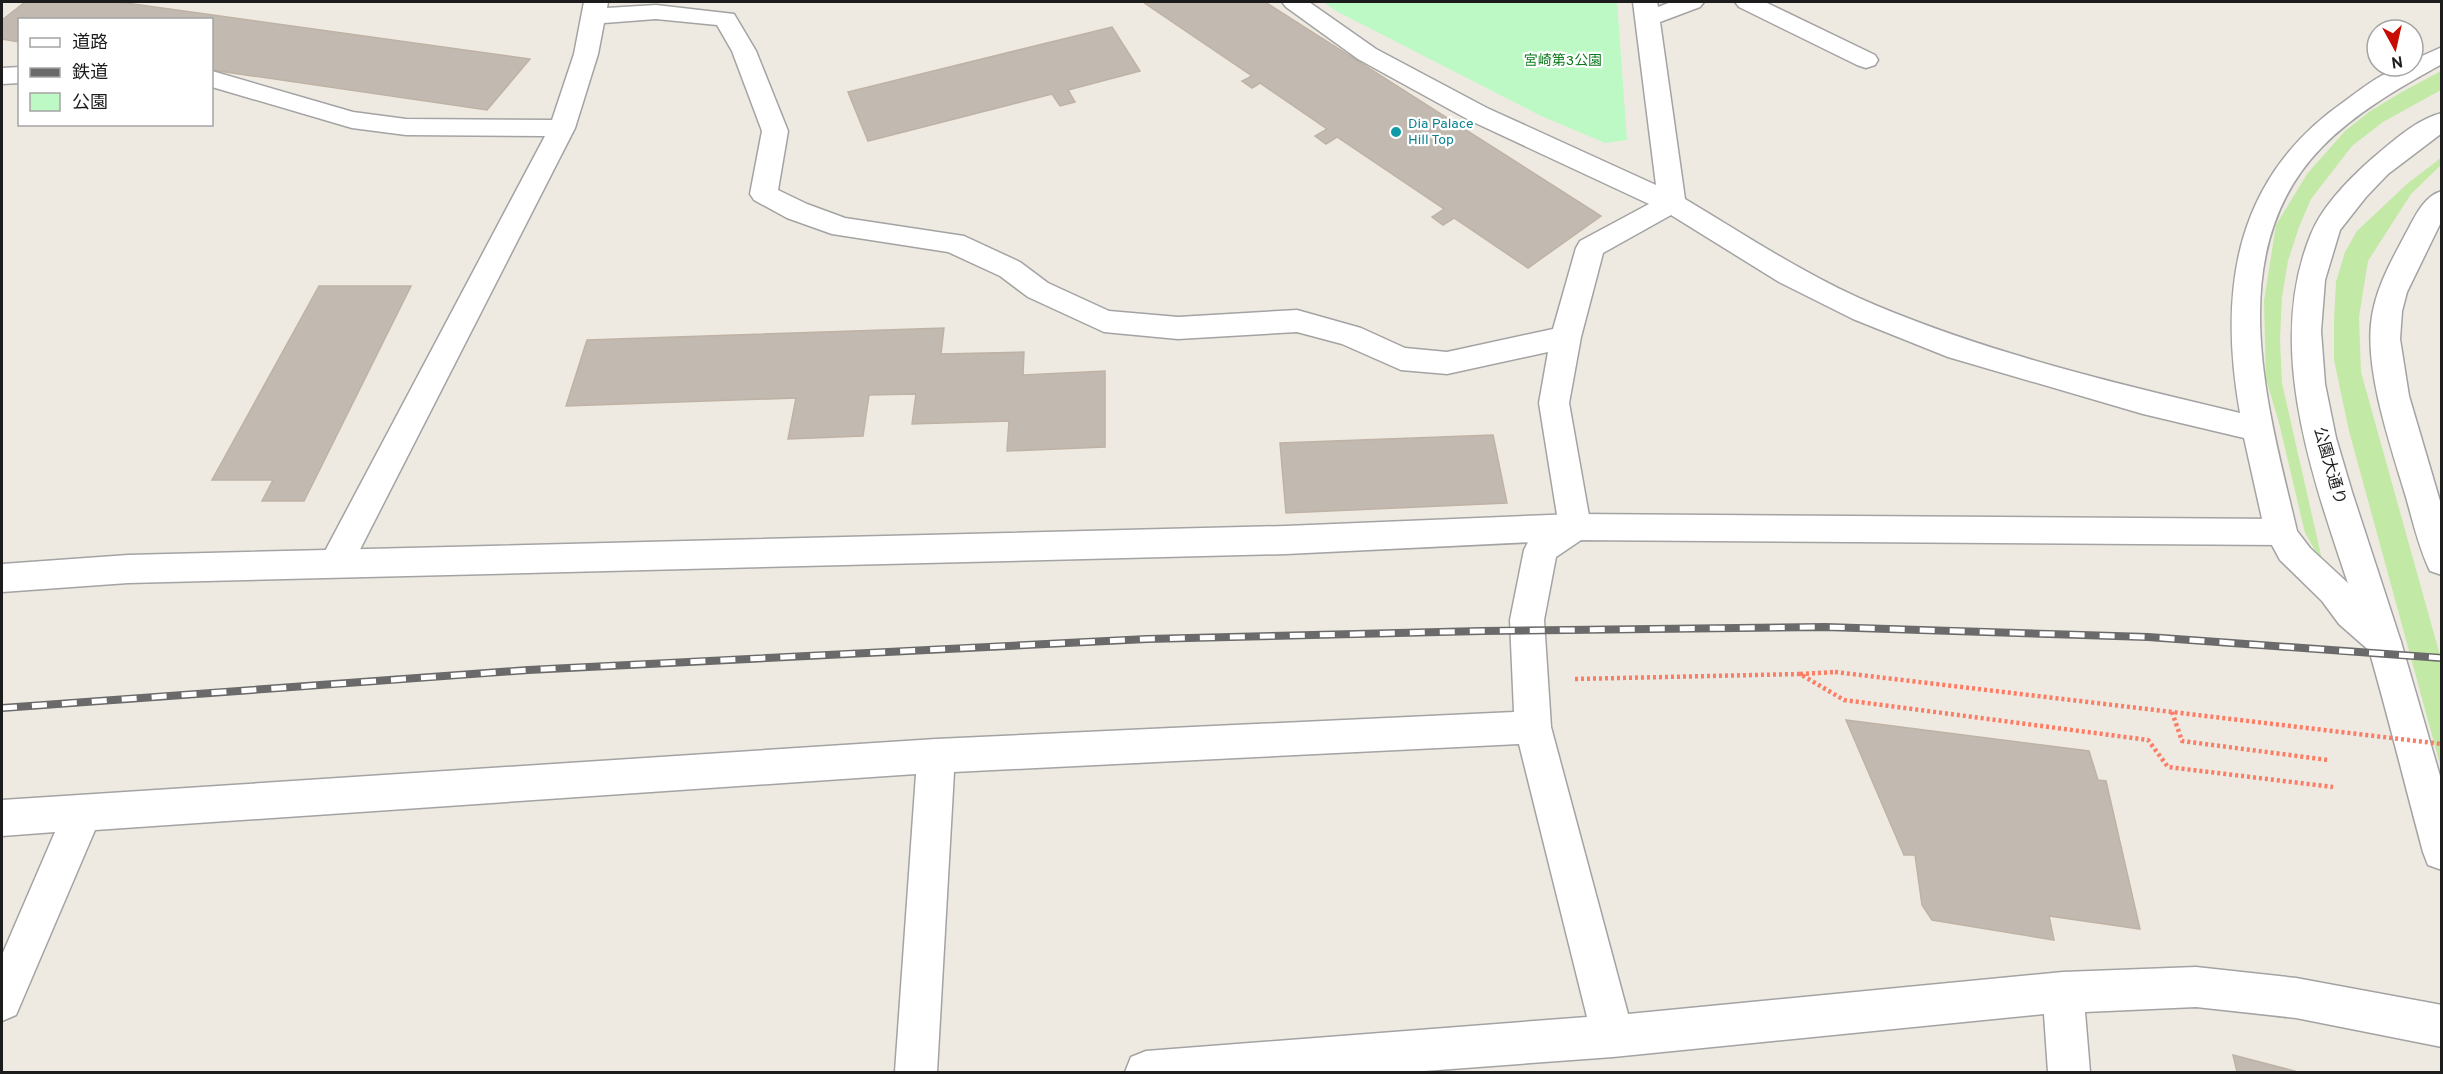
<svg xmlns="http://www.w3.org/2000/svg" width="2443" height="1074" viewBox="0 0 2443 1074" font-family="Overpass,'Noto Sans JP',sans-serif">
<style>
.grass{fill:#c3e9a6}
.park{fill:#bdf9c5}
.building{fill:#c2bab1;stroke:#bfb2a4;stroke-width:1.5}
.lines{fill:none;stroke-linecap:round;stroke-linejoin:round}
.minor-casing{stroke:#a3a3a3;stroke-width:3}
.tertiary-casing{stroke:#a3a3a3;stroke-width:3}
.path{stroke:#fb7d65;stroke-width:4.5;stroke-dasharray:3 3;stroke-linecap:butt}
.minor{fill:#fff;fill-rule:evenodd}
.tertiary{fill:#fff;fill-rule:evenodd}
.rail-casing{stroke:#6a6a6a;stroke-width:8}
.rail{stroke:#fff;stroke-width:5;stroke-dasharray:15;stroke-linecap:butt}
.path-bridge{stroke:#fb7d65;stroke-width:4.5;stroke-dasharray:3 3;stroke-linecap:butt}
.culture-dot{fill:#0f9aa8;stroke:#fff;stroke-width:2}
.labels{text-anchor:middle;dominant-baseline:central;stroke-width:4.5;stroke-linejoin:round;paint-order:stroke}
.far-park-label{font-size:14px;fill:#0a7a1a;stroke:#fff}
.far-culture-label{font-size:14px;fill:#0d838f;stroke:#fff;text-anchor:start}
.street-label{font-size:16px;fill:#1c1c1c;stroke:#fff}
</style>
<rect width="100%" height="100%" fill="#eeeae1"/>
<g class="grass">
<polygon points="2441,71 2441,90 2383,122 2352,146 2311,199 2299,227 2288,261 2282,297 2280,338 2282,383 2323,564 2305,533 2279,423 2266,379 2264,301 2276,225 2307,174 2345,131 2369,112 2400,93"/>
<polygon points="2441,158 2441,165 2411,194 2368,261 2359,317 2361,372 2441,659 2441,768 2349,431 2334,360 2334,320 2336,282 2345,252 2357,231 2408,183"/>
</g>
<polygon class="park" points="1323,2 1617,2 1627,140 1605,143 1539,115 1338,12"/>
<g class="building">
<polygon points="25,2 119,2 530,59 487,110 212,70 212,20 20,20 20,42 2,39 2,20"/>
<polygon points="1143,2 1265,2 1601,216 1528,268 1454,218 1443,225 1432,217 1444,209 1337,137 1326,144 1315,136 1327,129 1260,83 1252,88 1242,81 1252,76"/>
<polygon points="1112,27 1140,71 1068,90 1075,102 1060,106 1052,94 868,141 848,92"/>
<polygon points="319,286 411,286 304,501 262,501 273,480 212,480"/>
<polygon points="944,328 941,354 1024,352 1023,375 1105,371 1105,447 1007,451 1009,421 912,424 916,394 869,395 863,436 788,439 796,398 566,406 587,340"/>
<polygon points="1493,435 1507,503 1286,513 1280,443"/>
<polygon points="1846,720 2089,751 2098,780 2106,781 2140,929 2049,916 2054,940 1932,920 1922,905 1915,855 1904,855"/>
<polygon points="2233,1055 2298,1072 2237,1072"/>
</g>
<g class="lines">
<g class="minor-casing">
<g id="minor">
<path d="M584,2H608L607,8L656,5L734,14L756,51L788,131L778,190L807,204L845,218L964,236L1020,262L1048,283L1109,311L1178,317L1297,310L1361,328L1405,348L1447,352L1553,329L1576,248L1580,241L1649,204L1469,120L1358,59L1286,7L1282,2H1309L1376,49L1487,108L1656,185L1633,2H1657L1658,7L1671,2H1704L1700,7L1660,22L1685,199C1747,236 1808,277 1875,305C1992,354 2117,384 2240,413C2218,288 2235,177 2345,101C2364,87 2389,66 2413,66V60L2442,47V64C2399,88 2356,112 2322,147C2220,251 2268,408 2297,531L2310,548L2349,584L2363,604L2396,631L2401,642L2396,653L2384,657L2372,653L2339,624L2322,601L2280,560L2265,532L2244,438L2143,414L1948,357L1853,319L1779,282L1671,215L1603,253L1581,337L1569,403L1591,527L1587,536L1556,557L1544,620L1551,727L1628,1014L2063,972L2196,967L2296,978L2442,1005V1047L2296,1018L2196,1007L2085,1012L2090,1072H2048L2044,1014L1613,1057L1411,1072H1125L1131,1057L1146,1051L1587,1017L1519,744L954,772L937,1072H895L916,774L95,830L16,1015L2,1021V955L55,832L2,836V800L936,739L1514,712L1510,620L1524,550L1529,540L1558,521L1539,403L1548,352L1447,374L1401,370L1342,344L1297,332L1178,339L1104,332L1028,297L1000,276L948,252L832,234L787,218L754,200L750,194L762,131L732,51L717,25L656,19L604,23L598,54L575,128L348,573L336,577L324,573L319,563L324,553L545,136L406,135L352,128L212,87V71L353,112L406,119L552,120L574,54Z"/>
<polygon points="1735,2 1765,2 1875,55 1878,60 1875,65 1866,68 1857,65 1739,7"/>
<polygon points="20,67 20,83 2,84 2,68"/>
</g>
</g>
<g class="tertiary-casing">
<g id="tertiary">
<path d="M2442,113V133L2388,174L2366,197L2340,230L2325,280L2321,331L2325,384L2336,438L2352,492L2401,642L2442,783V870L2428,865L2423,852C2403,778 2385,703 2363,629C2325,508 2259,360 2311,234C2323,205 2351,177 2374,157C2393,141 2417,119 2442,113Z"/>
<path d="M2442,191V220L2407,292L2402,311L2400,339L2409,396L2442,508V575L2430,571C2419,548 2413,522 2406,497C2391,447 2366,375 2371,324C2374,292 2390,263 2405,235C2414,219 2423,196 2442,191Z"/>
<polygon points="1575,514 2281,519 2293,522 2297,532 2293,542 2281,545 1575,540 1286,554 128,583 2,592 2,564 128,555 1286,526"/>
</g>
</g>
<g class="path">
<polyline points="1800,674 1835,672"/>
<polyline points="1575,679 1800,674 1844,700 2148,740 2168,767 2333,787"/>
<polyline points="2172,712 2182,741 2328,760"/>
</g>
<use href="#minor" class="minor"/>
<use href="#tertiary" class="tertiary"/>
<g class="rail-casing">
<polyline id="rail" points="2,708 528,670 1147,639 1482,631 1825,627 2148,637 2442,658"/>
</g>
<use href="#rail" class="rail"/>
<polyline class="path-bridge" points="1835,672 2442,744"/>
</g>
<circle class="culture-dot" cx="1396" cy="132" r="6"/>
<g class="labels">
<g class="far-park-label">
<text x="1563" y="61">宮崎第3公園</text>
</g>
<g class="far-culture-label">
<text x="1408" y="124">Dia Palace<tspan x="1408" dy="16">Hill Top</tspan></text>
</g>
<g class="street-label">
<text transform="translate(2329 466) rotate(74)">公園大通り</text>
</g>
</g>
<rect width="2443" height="1074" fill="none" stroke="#1c1c1c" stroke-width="6"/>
<rect x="18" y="18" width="195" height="108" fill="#ffffff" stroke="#a4a4a4" stroke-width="1.5"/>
<rect x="30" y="38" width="30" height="9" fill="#ffffff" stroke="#a4a4a4" stroke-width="1.5"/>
<text x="72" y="48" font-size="18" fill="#1c1c1c">道路</text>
<rect x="30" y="68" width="30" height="9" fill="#6a6a6a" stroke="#a4a4a4" stroke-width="1.5"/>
<text x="72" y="78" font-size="18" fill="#1c1c1c">鉄道</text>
<rect x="30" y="93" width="30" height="18" fill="#bdf9c5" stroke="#a4a4a4" stroke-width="1.5"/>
<text x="72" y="108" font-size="18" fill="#1c1c1c">公園</text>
<g transform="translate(2395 48) rotate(172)"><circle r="28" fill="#ffffff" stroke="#a4a4a4" stroke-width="1.5"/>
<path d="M0-4.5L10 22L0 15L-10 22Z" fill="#c80c00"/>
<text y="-9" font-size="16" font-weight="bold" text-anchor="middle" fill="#1c1c1c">N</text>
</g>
</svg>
